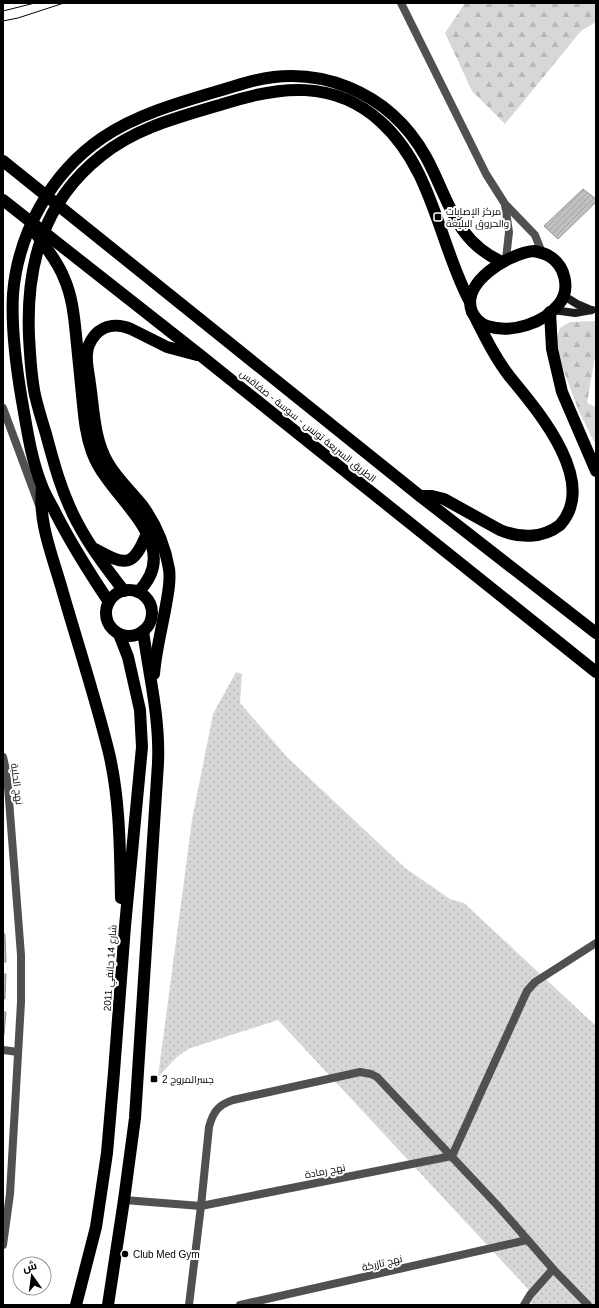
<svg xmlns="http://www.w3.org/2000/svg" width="599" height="1308" viewBox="0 0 599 1308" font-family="Helvetica,Cairo,sans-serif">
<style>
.grass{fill:url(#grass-dots)}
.forest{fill:url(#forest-firs)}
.building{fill:url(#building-hatch);stroke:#949494}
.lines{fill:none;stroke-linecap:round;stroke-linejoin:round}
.street{stroke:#505050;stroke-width:8}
.secondary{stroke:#1d1d1d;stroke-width:8}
.highway{stroke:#000;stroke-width:12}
.tram{stroke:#000;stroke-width:1}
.poi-dot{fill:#000;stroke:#fff;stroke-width:1.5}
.labels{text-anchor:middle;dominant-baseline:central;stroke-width:4;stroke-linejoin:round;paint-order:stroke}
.poi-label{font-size:10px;fill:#000;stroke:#fff;text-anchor:start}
.street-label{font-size:10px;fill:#000;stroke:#fff}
</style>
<defs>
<pattern id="grass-dots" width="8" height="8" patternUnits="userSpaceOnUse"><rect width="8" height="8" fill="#d7d7d7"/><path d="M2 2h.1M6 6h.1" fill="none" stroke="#b7b7b7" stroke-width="1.8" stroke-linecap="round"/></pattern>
<pattern id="forest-firs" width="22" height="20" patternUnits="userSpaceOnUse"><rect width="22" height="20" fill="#d7d7d7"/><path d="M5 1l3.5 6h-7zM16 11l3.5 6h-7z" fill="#b7b7b7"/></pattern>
<pattern id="building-hatch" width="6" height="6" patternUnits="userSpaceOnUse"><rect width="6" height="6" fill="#c0c0c0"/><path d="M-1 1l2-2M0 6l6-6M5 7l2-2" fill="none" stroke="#a3a3a3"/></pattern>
</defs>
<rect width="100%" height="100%" fill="#fff"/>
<polygon class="grass" points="236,672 242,674 240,703 287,757 405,868 450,899 464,903 596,1026 596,1305 532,1305 528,1289 278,1020 188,1049 177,1057 158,1077 192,820 213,714"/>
<g class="forest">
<polygon points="465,3 596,3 596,22 581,31 505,124 472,91 445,33"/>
<polygon points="596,321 596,351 587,403 596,407 596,446 578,409 556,350 557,338 560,328 570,322"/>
</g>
<g class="building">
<polygon points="583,189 596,199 596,202 558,239 544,226"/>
<polygon points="3,934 5,934 6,962 3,962"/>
<polygon points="3,974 6,974 5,999 3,999"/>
<polygon points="3,1012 6,1012 4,1035 3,1035"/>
</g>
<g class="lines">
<g class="street">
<polyline points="401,3 486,174 505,204 535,235 542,253"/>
<polyline points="505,205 509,232 506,259"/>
<polyline points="3,408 39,505"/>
<polyline points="3,757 7,774 21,955 21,1002 10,1194 3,1245"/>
<polyline points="3,1050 18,1052"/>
<polyline points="124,1200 201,1206 452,1156 527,991 535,982 596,943"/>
<path d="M189,1305L201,1206L209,1127C213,1112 218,1105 233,1100L360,1072L371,1074L377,1077L498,1206L553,1269L588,1305"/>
<polyline points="240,1305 527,1240"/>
<polyline points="524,1305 530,1295 553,1269"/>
</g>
<g class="secondary">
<polyline points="564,296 577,304 591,310"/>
<polyline points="553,310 575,313 592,310"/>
</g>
<g class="highway">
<polyline points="3,161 420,496 596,633"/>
<polyline points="3,200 200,355 596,672"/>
<path d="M37,235C47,249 58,262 64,278C72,296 74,315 76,335C78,355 80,375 82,395C84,414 85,433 92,452C95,460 99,468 105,476C128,510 180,551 138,592"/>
<path d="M534,251C539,252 544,253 549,256C565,265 571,289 559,304C544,323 512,334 487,326C481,324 475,318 472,312C460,282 510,253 534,251Z"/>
<polyline points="550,312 552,349 562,392 596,471"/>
<path d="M42,488C38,521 52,555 61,586C77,642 95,696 109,753C120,800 120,850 121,898"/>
<path d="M420,496H432L444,499L500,530C519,538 542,539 560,525C599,482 538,411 510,377C496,359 486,339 476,319"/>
<path d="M95,549C126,566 133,568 147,533"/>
<circle cx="129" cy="613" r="23"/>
<path d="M124,591C107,569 90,547 77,522C62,494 54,464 46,434C42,421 38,408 35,395C31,376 30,356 29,336C26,265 43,202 101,156C137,127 180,117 223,104C279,86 334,79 381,122C433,169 439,244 470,302"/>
<path d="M109,602C89,572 70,542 54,510C50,502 45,494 42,486C31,459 27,429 22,401C16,366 11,329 13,294C18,233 51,173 102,138C143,110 197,98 245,83C317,62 389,91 426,157C449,199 454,240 502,262"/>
<path d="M154,674C156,650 162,628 166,605C168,593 171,581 169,569C165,546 156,524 142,505C131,491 117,479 108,463C94,439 94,411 90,384C89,374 86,364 87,354C87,347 91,340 95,335C105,324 119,324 131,329L167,347L197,355"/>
<polyline points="76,1305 96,1227 107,1153 114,1072 125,926 142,747 140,710 128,657 119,634"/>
<path d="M108,1305L124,1200L135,1118L158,763C160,718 149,675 143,631"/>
</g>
<g class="tram">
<polyline points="3,11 35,3"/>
<polyline points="3,21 18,18 64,3"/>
</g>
</g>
<g class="poi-dot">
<rect x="434" y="213" width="8" height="8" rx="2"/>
<rect x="150" y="1075" width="8" height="8" rx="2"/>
<circle cx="125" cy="1254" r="4"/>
</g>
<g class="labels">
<g class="poi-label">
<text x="446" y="211">مركز الإصابات<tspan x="446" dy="12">والحروق البليغة</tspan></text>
<text x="162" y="1079">جسرالمروج 2</text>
<text x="133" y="1254">Club Med Gym</text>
</g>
<g class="street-label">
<text transform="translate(308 426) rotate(39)">الطريق السريعة تونس - سوسة - صفاقس</text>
<text transform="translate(17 784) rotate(83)">نهج الحلبة</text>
<text transform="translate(110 968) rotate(-86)">شارع 14 جانفي 2011</text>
<text transform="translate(325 1171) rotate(-11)">نهج رمادة</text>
<text transform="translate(382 1263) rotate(-13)">نهج تازركة</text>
</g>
</g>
<rect width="599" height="1308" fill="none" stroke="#000000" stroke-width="8"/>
<g transform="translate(32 1276) rotate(346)"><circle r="19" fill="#ffffff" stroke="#999999"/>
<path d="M0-3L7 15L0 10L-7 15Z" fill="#000000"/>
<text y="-6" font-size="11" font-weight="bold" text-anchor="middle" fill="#000000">ش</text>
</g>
</svg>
